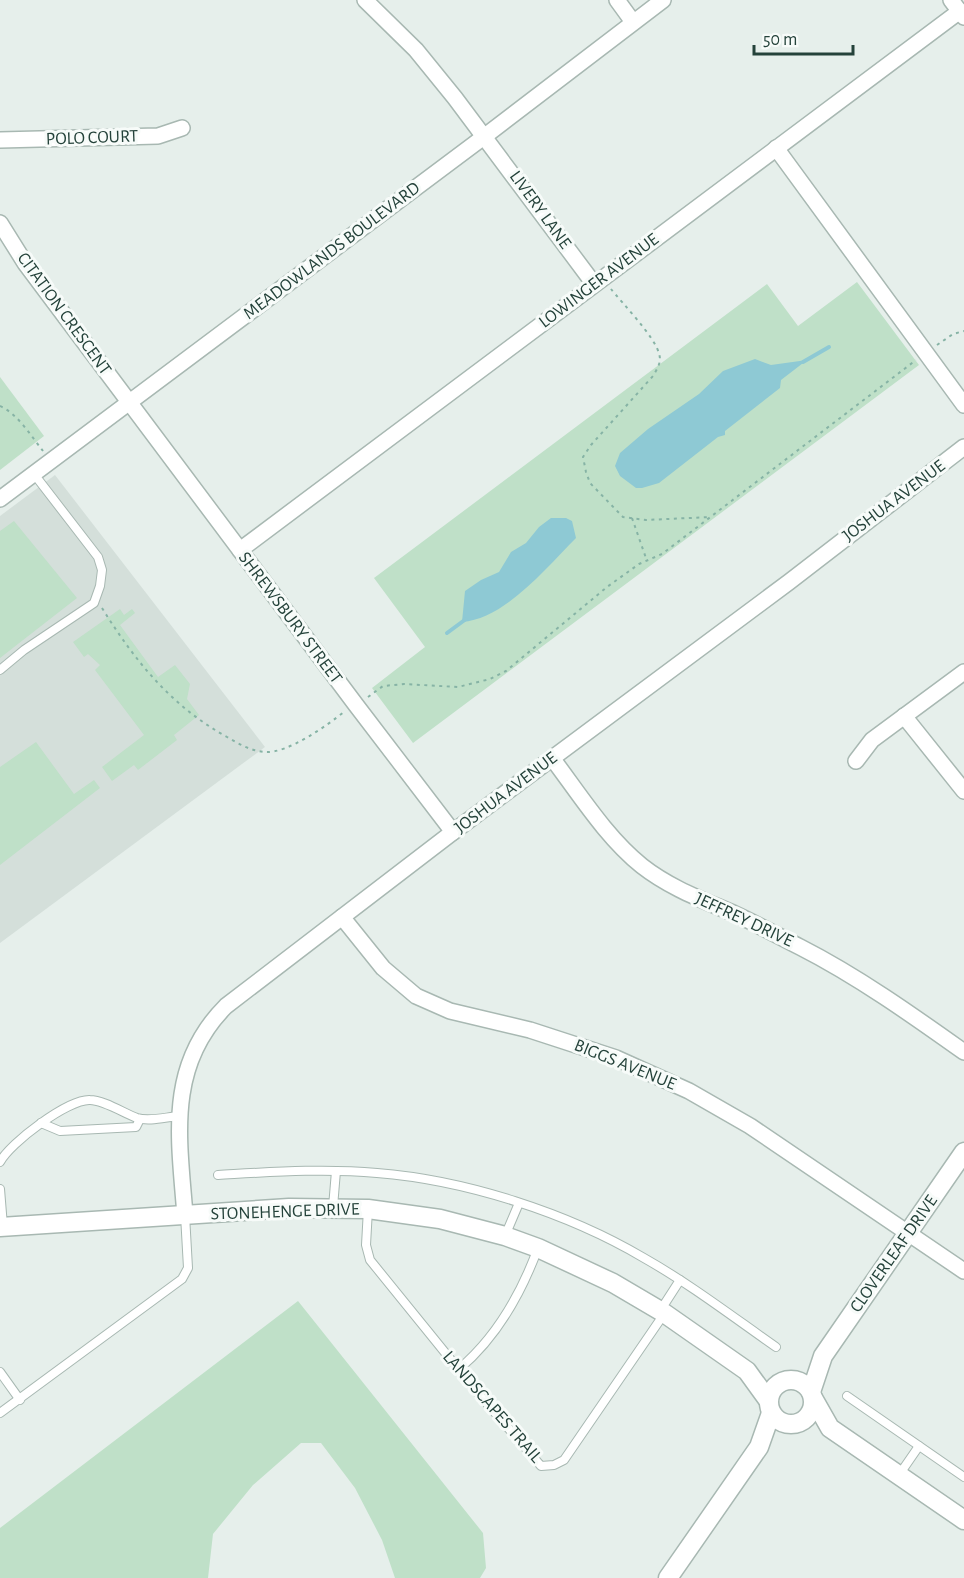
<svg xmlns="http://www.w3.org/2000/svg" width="964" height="1578" viewBox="0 0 964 1578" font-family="'Alegreya Sans',sans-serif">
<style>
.built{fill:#d4dfda}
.green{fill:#bfe0c8}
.water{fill:#8ec9d4}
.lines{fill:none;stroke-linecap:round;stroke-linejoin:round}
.stream{stroke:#8ec9d4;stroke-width:4}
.service-casing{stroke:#a8b8b2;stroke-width:10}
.minor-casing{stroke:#a8b8b2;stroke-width:18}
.tertiary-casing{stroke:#a8b8b2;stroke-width:21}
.path{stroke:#86b3a5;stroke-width:2;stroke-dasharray:3 4.5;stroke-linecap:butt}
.service{stroke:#fff;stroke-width:8}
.minor{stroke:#fff;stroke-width:15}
.tertiary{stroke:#fff;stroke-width:18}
.labels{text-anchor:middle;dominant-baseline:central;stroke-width:6;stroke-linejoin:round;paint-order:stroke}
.street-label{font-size:18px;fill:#24423a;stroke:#f7fbf9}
</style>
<rect width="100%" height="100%" fill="#e6efeb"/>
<polygon class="built" points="55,475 265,747 0,943 0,516"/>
<g class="green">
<polygon points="857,282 919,365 413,743 372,688 425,647 374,578 767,284 798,326"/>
<polygon points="0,377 44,436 0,470"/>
<polygon points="14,521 77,598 0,658 0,531"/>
<polygon points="120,609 124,615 132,609 135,613 120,625 158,677 175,665 190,684 187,699 199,715 174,735 177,740 138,770 134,765 112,781 102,767 144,735 95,670 100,665 88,654 84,657 73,642"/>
<polygon points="36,742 74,794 94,780 100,788 0,865 0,767"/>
<polygon points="298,1301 483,1533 486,1568 480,1578 395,1578 382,1540 355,1488 321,1443 301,1443 253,1485 213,1534 208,1578 0,1578 0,1528"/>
</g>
<g class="water">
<polygon points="755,359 771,365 807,360 781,380 780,388 725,431 725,435 718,437 659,483 642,488 636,488 620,476 615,466 620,453 648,429 699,394 723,371"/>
<path d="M551,518H566L572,521L576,538C547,567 505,619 462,622L465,591L481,580L499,572L511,552L526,543L539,527Z"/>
</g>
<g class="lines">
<g class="stream">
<polyline points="803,362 829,347"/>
<polyline points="447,633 466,619"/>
</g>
<g class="service-casing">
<g id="service">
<polyline points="0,670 24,650 94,603 100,586 102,570 98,557 34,474"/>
<polyline points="41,1123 60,1131 136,1127 140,1119"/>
<path d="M0,1162C10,1143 68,1099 90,1100C103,1100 124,1113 137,1118C149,1122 166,1117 179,1116"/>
<path d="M218,1175C271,1172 324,1168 377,1173C466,1180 568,1213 644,1258C690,1284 733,1317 776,1347"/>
<polyline points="0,1189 3,1226"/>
<polyline points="333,1207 336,1171"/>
<polyline points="368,1209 366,1245 370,1260 477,1392 541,1466 554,1465 564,1460 664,1314"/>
<polyline points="505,1236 519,1203"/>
<polyline points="660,1311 680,1280"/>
<path d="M459,1369C497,1337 521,1294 538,1248"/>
<polyline points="0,1372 20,1400"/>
<polyline points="847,1396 964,1477"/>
<polyline points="0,1413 182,1279 188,1268 185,1215"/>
<polyline points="899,1475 919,1446"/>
</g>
</g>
<g class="minor-casing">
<g id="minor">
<polyline points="365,0 416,50 455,98 594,284"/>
<polyline points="617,0 633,22"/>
<polyline points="951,0 964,17"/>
<polyline points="0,140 158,136 182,128"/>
<polyline points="776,148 964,405"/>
<polyline points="0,223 25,263 356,705 453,832"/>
<polyline points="0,499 485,136 663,0"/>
<polyline points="240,550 960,11"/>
<polyline points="904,716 964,791"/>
<path d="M552,758C580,795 606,837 642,866C670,888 703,900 735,914C757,924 778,936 800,947C857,976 912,1015 964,1052"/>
<polyline points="856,761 872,740 964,672"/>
<polyline points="342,917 383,968 416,996 450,1011 530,1030 616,1058 689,1091 750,1126 964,1271"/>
<path d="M185,1215C179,1138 166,1066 226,1006L453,832L789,582L964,447"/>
</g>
</g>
<g class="tertiary-casing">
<g id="tertiary">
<polyline points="0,1227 289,1208 368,1209 440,1219 505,1236 538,1248 613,1283 664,1313 747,1371 768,1400"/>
<circle cx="791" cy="1402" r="22"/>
<polyline points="811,1392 823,1356 964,1152"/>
<polyline points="813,1398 830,1428 964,1520"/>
<polyline points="668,1578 759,1447 771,1413"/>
</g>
</g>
<g class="path">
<path d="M611,289C622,303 656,338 659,354C662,362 657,369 653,376L591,445L583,457L586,472L590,483L623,517L646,520L711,517"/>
<polyline points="937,345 953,334 964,331"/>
<path d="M0,406C18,414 31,436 43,451"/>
<polyline points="632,518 647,561"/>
<path d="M102,608C135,661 171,706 227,737C239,744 251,751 265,752C287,754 328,725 345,711"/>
<polyline points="368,697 383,686 404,684 458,687 490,679 506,671 607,587 639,564 662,554 916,360"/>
</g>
<use href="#service" class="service"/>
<use href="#minor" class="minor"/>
<use href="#tertiary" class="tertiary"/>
</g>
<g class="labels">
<g class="street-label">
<text transform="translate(92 138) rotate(-2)">POLO COURT</text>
<text transform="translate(540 210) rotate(54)">LIVERY LANE</text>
<text transform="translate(332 251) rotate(-37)">MEADOWLANDS BOULEVARD</text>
<text transform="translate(599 281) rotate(-37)">LOWINGER AVENUE</text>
<text transform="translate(64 314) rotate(54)">CITATION CRESCENT</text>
<text transform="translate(894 501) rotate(-37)">JOSHUA AVENUE</text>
<text transform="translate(290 618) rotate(53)">SHREWSBURY STREET</text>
<text transform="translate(506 793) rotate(-37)">JOSHUA AVENUE</text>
<text transform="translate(744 920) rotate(25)">JEFFREY DRIVE</text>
<text transform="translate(625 1065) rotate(22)">BIGGS AVENUE</text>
<text transform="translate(285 1212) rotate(-2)">STONEHENGE DRIVE</text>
<text transform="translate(894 1254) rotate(-55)">CLOVERLEAF DRIVE</text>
<text transform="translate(492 1407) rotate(49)">LANDSCAPES TRAIL</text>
</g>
</g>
<path d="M754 45v9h99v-9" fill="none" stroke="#24423a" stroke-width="3"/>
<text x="763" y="45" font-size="18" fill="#24423a" stroke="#f7fbf9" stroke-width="4.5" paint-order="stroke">50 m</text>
</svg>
